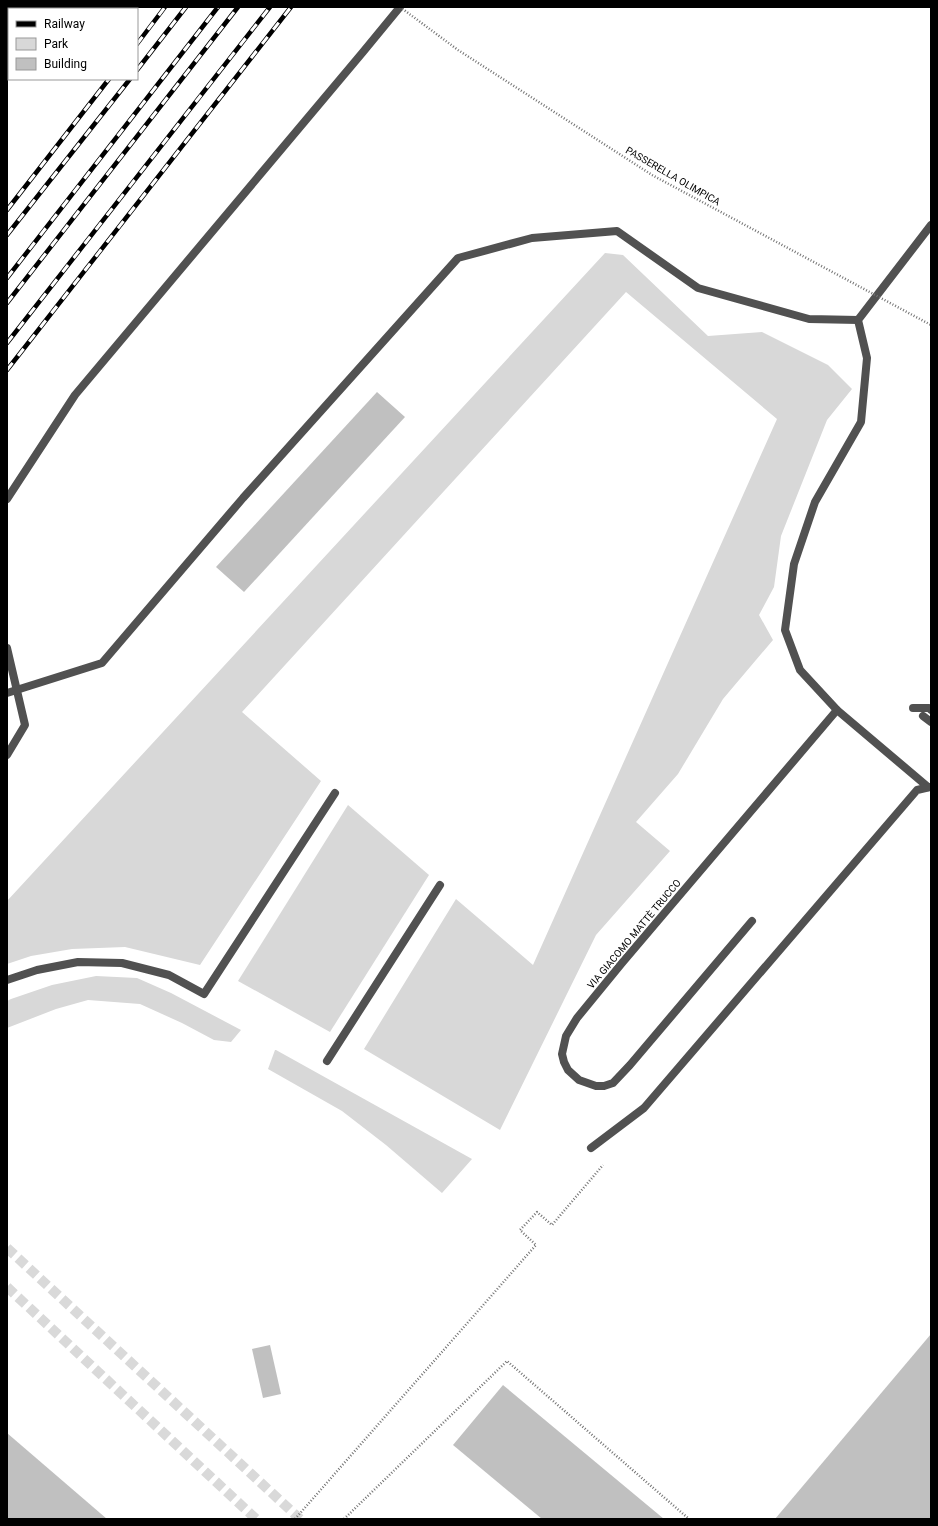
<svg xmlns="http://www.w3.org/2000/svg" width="938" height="1526" viewBox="0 0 938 1526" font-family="Roboto,sans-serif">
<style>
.green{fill:#d8d8d8}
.building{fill:#c0c0c0}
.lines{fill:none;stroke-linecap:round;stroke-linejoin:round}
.primary-tunnel{stroke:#d9d9d9;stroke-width:10;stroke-dasharray:10 5;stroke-linecap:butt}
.path{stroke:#737373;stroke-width:2.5;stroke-dasharray:1 2;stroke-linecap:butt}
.lane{stroke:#515151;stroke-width:8}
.rail-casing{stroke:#000;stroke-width:4.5}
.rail{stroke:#fff;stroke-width:3;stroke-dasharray:9;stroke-linecap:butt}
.path-bridge{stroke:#737373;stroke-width:2.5;stroke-dasharray:1 2;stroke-linecap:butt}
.labels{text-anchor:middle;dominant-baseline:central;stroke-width:3.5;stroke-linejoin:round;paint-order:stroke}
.street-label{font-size:10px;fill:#000;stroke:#fff}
</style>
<rect width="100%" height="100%" fill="#fff"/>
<g class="green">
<polygon points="605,253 623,255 708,336 762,332 828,365 852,389 827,420 781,536 774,587 759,615 773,640 723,699 678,774 636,822 670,851 596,935 500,1130 364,1049 456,899 533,965 777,419 626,292 242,712 321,781 200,965 125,947 72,949 31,956 7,964 7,901"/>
<polygon points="348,805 429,875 330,1032 238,981"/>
<polygon points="96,976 137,978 171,993 241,1030 231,1042 214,1040 182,1023 140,1004 88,1000 56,1009 7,1028 7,1001 11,999 52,985"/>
<polygon points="275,1050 276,1050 472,1159 442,1193 386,1145 342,1111 268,1069"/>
</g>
<g class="building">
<polygon points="7,7 65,7 66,9 9,9 9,79 7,81"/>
<polygon points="377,392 405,417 244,592 216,567"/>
<polygon points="931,1334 931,1519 775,1519"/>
<polygon points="270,1345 281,1394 263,1398 252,1349"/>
<polygon points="503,1385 664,1519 542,1519 453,1445"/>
<polygon points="7,1433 107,1519 7,1519"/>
</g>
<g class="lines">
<g class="primary-tunnel">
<polyline points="7,1248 300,1519"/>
<polyline points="7,1287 256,1519"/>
</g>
<g class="path">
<polyline points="295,1519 536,1245 520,1230 537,1212 552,1225 603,1165"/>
<polyline points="344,1519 507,1361 689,1519"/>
</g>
<g class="lane">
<polyline points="7,499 75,395 363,52 400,7"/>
<polyline points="7,648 25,725 7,755"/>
<polyline points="7,693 102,663 243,498 458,258 532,238 617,231 698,288 809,319 858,320"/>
<polyline points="913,708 929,708 931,710"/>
<polyline points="923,716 931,722"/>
<polyline points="928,787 837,710 800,670 785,630 794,564 815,502 861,422 867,358 858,320 931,225"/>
<polyline points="752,921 630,1065 613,1083 604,1086 596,1086 579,1080 568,1070 564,1062 562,1054 566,1036 577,1018 622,963 837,710"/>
<polyline points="7,980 37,970 78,962 122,963 169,975 204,994 335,793"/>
<polyline points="327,1061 440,885"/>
<polyline points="591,1148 644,1108 917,790 930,787"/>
</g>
<g class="rail-casing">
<g id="rail">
<polyline points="137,44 165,7"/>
<polyline points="137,70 186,7"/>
<polyline points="7,210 109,79"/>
<polyline points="7,235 130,79"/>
<polyline points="7,278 218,7"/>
<polyline points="7,303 238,7"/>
<polyline points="7,343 270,7"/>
<polyline points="7,370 291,7"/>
</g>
</g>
<use href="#rail" class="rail"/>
<polyline class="path-bridge" points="400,7 458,50 652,175 931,325"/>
</g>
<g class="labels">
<g class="street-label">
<text transform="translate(673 176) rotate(30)">PASSERELLA OLIMPICA</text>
<text transform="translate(634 934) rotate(-50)">VIA GIACOMO MATTÈ TRUCCO</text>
</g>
</g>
<rect width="938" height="1526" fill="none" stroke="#000000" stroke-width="16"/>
<rect x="8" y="8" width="130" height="72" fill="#ffffff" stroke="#999999"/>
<rect x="16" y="21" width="20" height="6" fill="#000000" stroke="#999999"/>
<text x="44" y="28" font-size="12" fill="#000000">Railway</text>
<rect x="16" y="38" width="20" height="12" fill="#d8d8d8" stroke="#999999"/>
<text x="44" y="48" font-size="12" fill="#000000">Park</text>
<rect x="16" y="58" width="20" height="12" fill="#c0c0c0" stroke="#999999"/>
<text x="44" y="68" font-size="12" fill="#000000">Building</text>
</svg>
